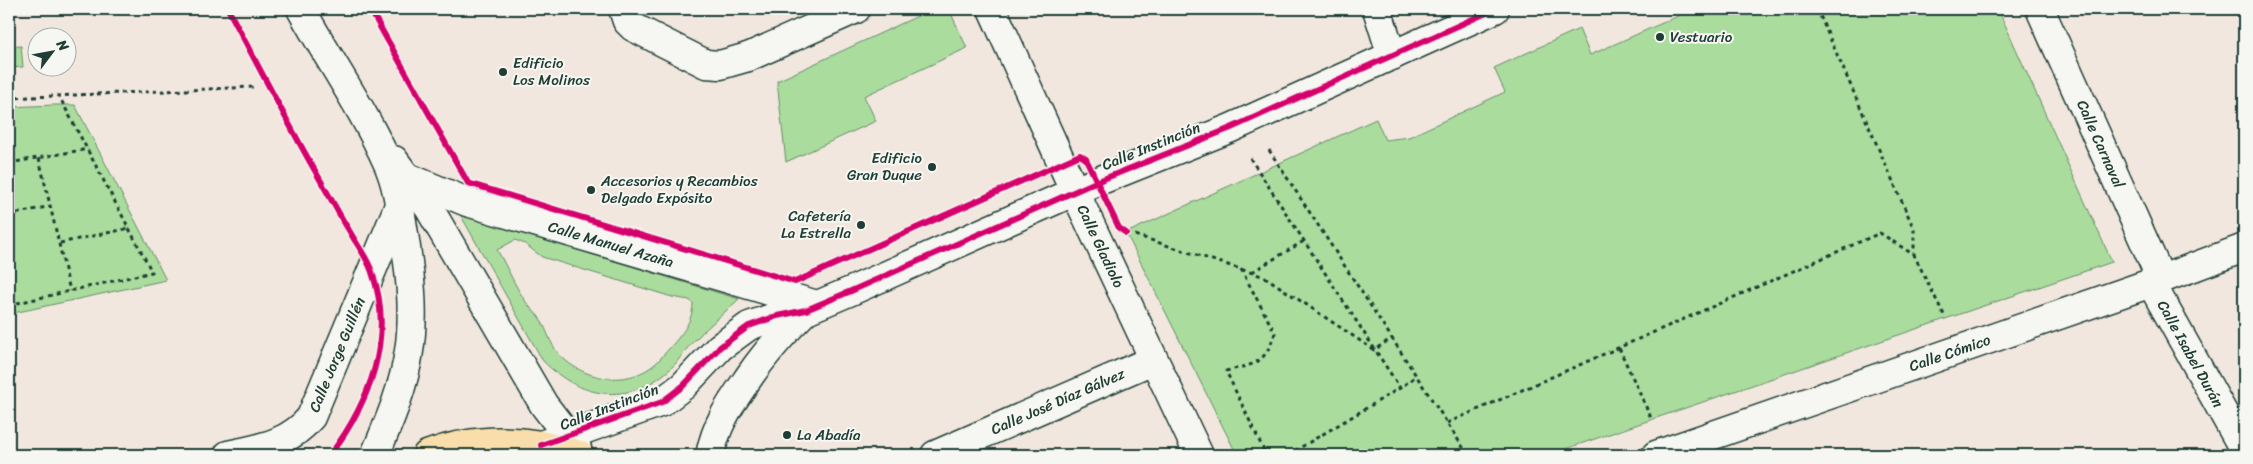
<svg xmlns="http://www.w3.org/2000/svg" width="2253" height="464" viewBox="0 0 2253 464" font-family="Sriracha,sans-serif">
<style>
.green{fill:#aadc9d;stroke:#648c68;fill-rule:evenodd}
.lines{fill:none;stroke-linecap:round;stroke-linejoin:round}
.street-casing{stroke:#1f3d34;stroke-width:31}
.secondary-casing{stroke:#1f3d34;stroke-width:31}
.primary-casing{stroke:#1f3d34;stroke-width:31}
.path{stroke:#1f3d34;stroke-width:3;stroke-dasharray:4 4;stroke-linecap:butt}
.street{stroke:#f6f6f2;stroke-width:28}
.secondary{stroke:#f6f6f2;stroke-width:28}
.primary{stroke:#f9deab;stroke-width:28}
.cycleway-casing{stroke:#f6f6f2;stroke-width:9}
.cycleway{stroke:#d6006c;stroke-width:6}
.poi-dot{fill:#1f3d34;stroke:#f6f6f2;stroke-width:2}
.labels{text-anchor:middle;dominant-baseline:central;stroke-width:4;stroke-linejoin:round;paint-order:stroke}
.poi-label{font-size:15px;fill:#1f3d34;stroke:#f6f6f2;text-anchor:start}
.street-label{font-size:15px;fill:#1f3d34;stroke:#f6f6f2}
</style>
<rect width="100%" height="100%" fill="#f1e7de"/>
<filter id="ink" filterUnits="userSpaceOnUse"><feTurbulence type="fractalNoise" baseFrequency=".02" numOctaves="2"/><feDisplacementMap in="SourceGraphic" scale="10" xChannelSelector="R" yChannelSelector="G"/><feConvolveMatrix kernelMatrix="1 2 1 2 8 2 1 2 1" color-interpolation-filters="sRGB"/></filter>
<g filter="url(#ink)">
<g class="green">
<polygon points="933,9 949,9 967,48 864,96 876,121 786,162 777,81"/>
<polygon points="1694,9 1998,9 2112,262 1548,455 1237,455 1126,233 1376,119 1385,140 1409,137 1505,92 1494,68 1579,29 1590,55"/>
<polygon points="21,46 23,67 9,68 9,47"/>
<polygon points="54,105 75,105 166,280 9,314 9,107"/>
<path d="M460,214L739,299C723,314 706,328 691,344C683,352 678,363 669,370C627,406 581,399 543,361ZM515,240L525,244L542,257L672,297L689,300L693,303C693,326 675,341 661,358C634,389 584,382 559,354C549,343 547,328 539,317C535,312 530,308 526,302C516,288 509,271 500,255L497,250Z"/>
</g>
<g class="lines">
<g class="street-casing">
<g id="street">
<polyline points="1377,9 1392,56"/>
<path id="s1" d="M2040,9L2161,279"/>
<polyline points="748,57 856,9"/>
<path id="s2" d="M407,177L467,202L817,305"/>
<path id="s3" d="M1075,192L1199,455"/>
<path id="s4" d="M2151,283L2244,450"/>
<path id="s5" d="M228,455C260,448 289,444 311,417L400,203"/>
<path id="s6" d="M935,455L1153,360"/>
<path id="s7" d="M1656,455L2151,283L2244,248"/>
</g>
</g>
<g class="secondary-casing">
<g id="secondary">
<path d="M301,9C329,60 364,110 388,164C398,187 400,210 404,234C410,272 415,313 409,351C404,387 389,422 375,455"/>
<polyline points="623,9 627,21 633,27 706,64 720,65 748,57"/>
<polyline points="992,9 1075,192"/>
<polyline points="394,160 429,208 544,405 577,448"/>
<polyline points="541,445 662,402 683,386 720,347 749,326 777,316 806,310 851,291 1096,182 1231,128 1495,9"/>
<path d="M710,455C717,421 732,402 751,374C767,351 785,331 806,310"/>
</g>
</g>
<g class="primary-casing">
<path id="primary" d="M427,455C476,436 530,438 579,455"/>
</g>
<g class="path">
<polyline points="1817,9 1914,229 1914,255"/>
<polyline points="9,98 253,87"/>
<polyline points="1269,150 1468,455"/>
<polyline points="39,158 70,291"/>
<polyline points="1250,158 1400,388 1416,376"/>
<polyline points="9,163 88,149"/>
<polyline points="9,215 51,206"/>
<polyline points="1135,235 1265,277 1374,350 1392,338"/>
<polyline points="60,243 130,228"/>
<path d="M1241,269L1275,333C1264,365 1257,363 1226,371L1266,455"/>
<polyline points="1252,272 1304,241"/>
<polyline points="9,305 152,272 59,96"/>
<polyline points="1619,348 1652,420"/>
<polyline points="1447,423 1880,233 1914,255 1945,317"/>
<polyline points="1288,455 1400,388"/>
</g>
<use href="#street" class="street"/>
<use href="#secondary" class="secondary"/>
<use href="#primary" class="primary"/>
<g class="cycleway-casing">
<g id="cycleway">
<path d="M228,9C255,60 282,112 310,162C324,186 336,209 350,232C357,245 367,257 372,272C395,337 370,402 330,455"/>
<polyline points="370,9 468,183 795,282 1080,155 1086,159 1119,228 1126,233"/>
<polyline points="541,445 662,402 683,386 720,347 749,326 777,316 806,310 851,291 1096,182 1231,128 1495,9"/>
</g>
</g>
<use href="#cycleway" class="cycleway"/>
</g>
</g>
<g class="poi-dot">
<circle cx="1660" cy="37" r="5"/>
<circle cx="503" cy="72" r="5"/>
<circle cx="932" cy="167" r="5"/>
<circle cx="591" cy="190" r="5"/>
<circle cx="861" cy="225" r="5"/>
<circle cx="787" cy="435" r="5"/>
</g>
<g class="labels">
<g class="poi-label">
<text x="1670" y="37">Vestuario</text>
<text x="513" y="63">Edificio<tspan x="513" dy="17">Los Molinos</tspan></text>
<text x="922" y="158" text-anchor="end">Edificio<tspan x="922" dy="17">Gran Duque</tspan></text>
<text x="601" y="181">Accesorios y Recambios<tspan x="601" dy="17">Delgado Expósito</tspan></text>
<text x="851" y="216" text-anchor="end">Cafetería<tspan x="851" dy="17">La Estrella</tspan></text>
<text x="797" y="435">La Abadía</text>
</g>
<g class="street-label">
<text stroke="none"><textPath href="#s1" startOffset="148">Calle Carnaval</textPath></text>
<text transform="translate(1151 146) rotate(-22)">Calle Instinción</text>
<text stroke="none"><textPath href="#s2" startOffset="215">Calle Manuel Azaña</textPath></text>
<text stroke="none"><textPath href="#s3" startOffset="60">Calle Gladiolo</textPath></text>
<text stroke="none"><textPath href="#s7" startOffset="311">Calle Cómico</textPath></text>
<text stroke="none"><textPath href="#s5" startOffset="161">Calle Jorge Guillén</textPath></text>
<text stroke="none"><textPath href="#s4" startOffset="81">Calle Isabel Durán</textPath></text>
<text stroke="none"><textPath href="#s6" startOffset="134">Calle José Díaz Gálvez</textPath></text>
<text transform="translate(609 407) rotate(-21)">Calle Instinción</text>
</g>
</g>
<rect width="2253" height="464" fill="none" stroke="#f6f6f2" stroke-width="30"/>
<rect x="15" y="15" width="2223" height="434" fill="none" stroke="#1f3d34" stroke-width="2" filter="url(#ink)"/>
<g transform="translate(52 52) rotate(58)"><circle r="24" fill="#f6f6f2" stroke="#a0aca6"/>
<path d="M0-4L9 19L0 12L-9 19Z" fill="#1f3d34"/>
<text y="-8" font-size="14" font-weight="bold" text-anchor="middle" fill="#1f3d34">N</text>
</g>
</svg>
